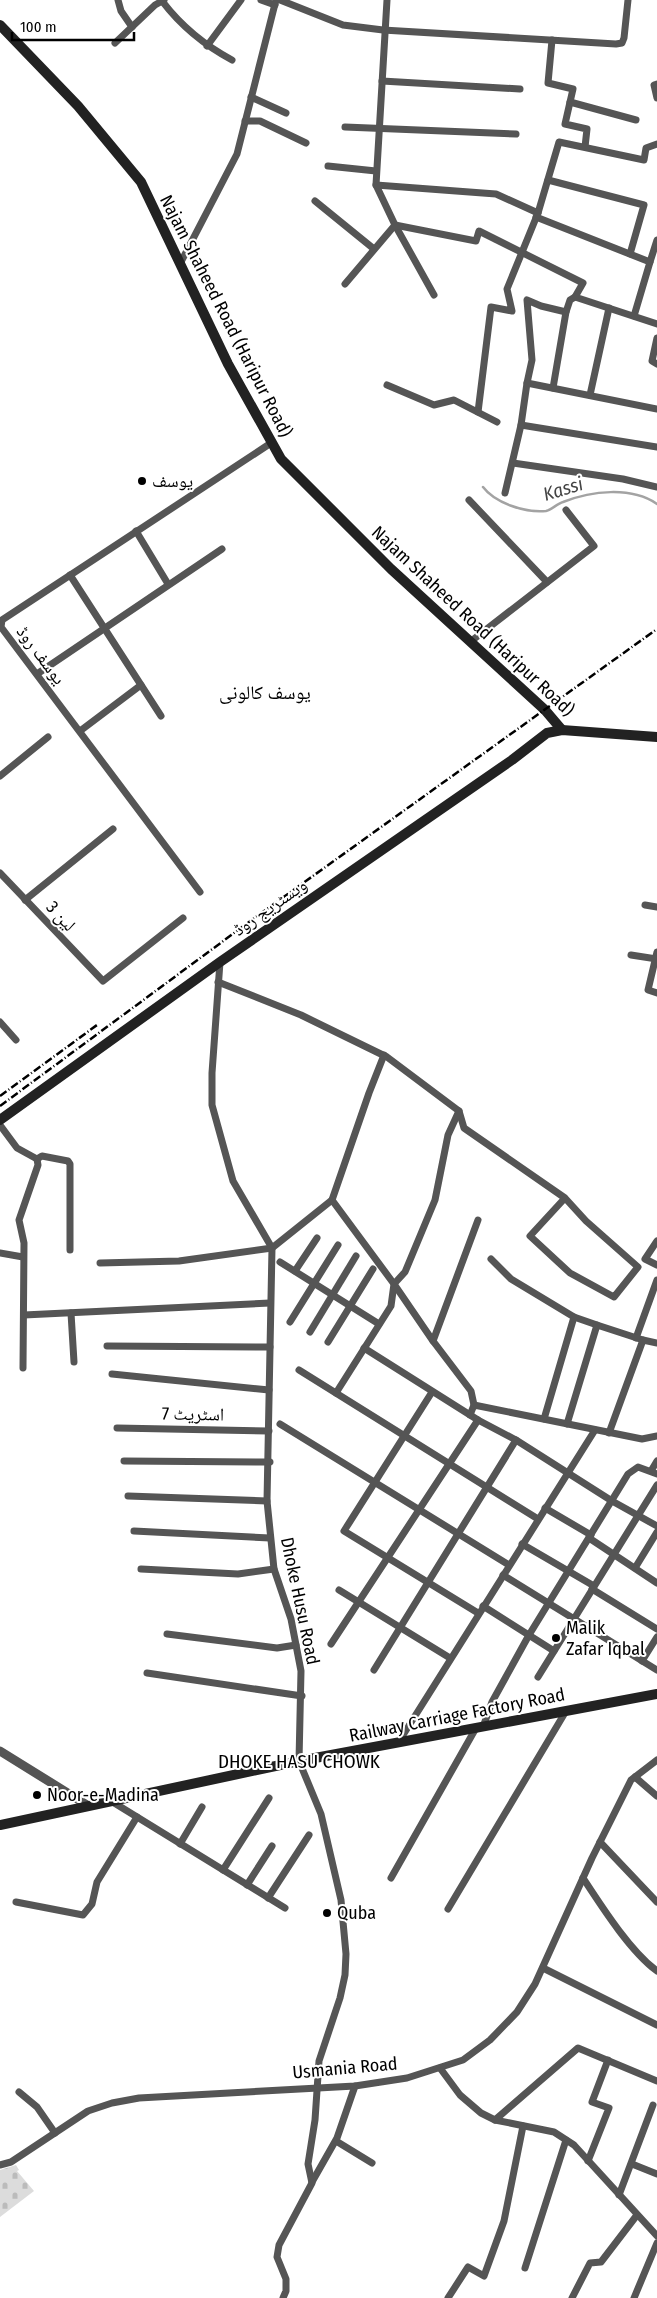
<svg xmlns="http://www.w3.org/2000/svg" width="657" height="2298" viewBox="0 0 657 2298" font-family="'Fira Sans Condensed','Noto Naskh Arabic',sans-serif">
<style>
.cemetery{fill:url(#cemetery-stones)}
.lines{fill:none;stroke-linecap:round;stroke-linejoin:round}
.stream{stroke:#a3a3a3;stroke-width:2.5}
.minor{stroke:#555;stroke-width:7}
.tertiary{stroke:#555;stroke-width:9}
.secondary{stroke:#222;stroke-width:10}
.rail{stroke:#000;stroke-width:2.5;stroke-dasharray:8 2.5 1 2.5;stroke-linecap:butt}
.poi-dot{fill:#000;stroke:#fff;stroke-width:2}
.labels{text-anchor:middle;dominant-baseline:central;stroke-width:4;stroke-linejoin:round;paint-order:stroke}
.street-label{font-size:18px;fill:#000;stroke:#fff}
.poi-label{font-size:18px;fill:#000;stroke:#fff;text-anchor:start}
.water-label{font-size:19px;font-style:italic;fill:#444;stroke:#fff}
.neighbourhood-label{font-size:19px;fill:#000;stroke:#fff}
</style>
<defs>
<pattern id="cemetery-stones" width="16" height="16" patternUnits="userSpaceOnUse" patternTransform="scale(1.25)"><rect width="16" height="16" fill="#dcdcdc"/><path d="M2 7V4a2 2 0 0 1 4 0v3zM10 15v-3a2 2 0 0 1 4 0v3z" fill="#bbb"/></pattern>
</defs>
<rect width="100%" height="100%" fill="#fff"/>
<polygon class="cemetery" points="16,2165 19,2170 17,2171 34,2191 0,2217 0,2170"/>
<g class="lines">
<path class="stream" d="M483,487C495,503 525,513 546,511C551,510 557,504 563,502C591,491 631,486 657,504"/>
<g class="minor">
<polyline points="118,0 121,11 132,27"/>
<polyline points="261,0 275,5"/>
<polyline points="280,0 343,25 383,30 616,44 622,43 624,38 628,0"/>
<polyline points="387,0 376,185 395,225 434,295"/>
<path d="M162,1C181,26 204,45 232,60"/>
<polyline points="552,40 548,83 573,89 565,124 587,129 585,147"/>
<polyline points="115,43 155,5 164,0"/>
<polyline points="207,46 241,0"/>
<polyline points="382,81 520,89"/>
<polyline points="657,84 654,85 657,98"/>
<polyline points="251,97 286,113"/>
<polyline points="570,102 636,120"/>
<polyline points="245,121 260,121 306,143"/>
<polyline points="345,127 516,134"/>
<polyline points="328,166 376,171"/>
<polyline points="548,180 644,205 630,254"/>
<polyline points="376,185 496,194 538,213"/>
<polyline points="315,201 374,249"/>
<polyline points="536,217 650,262 634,316"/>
<polyline points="181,262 237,154 276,0"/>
<polyline points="650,262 657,240"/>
<polyline points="345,284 395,225 476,241 479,231 583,283 575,297 657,324"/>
<polyline points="566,312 541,306 527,300 532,360 527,383 657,409"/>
<polyline points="657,338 652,361 657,364"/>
<polyline points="387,385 434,405 454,400 497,422"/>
<polyline points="553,388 566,312 570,300 575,297"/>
<polyline points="590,395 609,308"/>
<polyline points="478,412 491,307 512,311 507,289 538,213 559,142 644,160 646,148 657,144"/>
<polyline points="521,425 657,447"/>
<polyline points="513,463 623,479 657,487"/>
<polyline points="505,493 521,425 527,383"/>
<polyline points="469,500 547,582"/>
<polyline points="136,531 168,584"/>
<polyline points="70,575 161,716"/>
<polyline points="470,642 594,546 566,510"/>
<polyline points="37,674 222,549"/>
<polyline points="80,731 141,685"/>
<polyline points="0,776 48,737"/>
<polyline points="0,873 103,981 183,918"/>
<polyline points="200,892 1,627 2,620 271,443"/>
<polyline points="25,900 113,829"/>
<polyline points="645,905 657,907"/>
<polyline points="657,952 648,990 657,993"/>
<polyline points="631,955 657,959"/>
<polyline points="220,962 212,1073 212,1105 233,1181 272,1248 267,1501 274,1569 291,1619 301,1671 299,1761 321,1814 341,1900 346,1954 345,1975 340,1998 319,2061 315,2120 308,2164 312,2183 279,2245 277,2257 286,2279 286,2291 283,2298"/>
<polyline points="218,982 301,1015 387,1057 459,1111 464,1128 565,1198 586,1221 638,1267 614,1297 570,1273 530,1236 565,1198"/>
<polyline points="0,1022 16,1040"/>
<polyline points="0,1125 17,1148 37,1159 42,1156 68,1161 70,1164 70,1250"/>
<polyline points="332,1200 369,1093 384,1055"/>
<polyline points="657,1241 645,1259 657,1265"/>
<polyline points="0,1253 23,1257"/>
<polyline points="491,1259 511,1279 574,1317"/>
<polyline points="280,1262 379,1324"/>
<polyline points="100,1263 179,1261 272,1248 332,1200 394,1284 391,1306 336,1393"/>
<polyline points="295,1271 317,1238"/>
<polyline points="71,1313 74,1362"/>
<polyline points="24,1315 270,1303"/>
<polyline points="290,1322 338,1245"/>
<polyline points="310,1332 356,1256"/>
<polyline points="636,1338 657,1280"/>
<polyline points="433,1341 394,1284 405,1272 435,1200 448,1135 459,1111"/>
<polyline points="328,1342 373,1269"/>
<polyline points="107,1346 270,1347"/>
<polyline points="364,1348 478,1420 516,1440 612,1501 657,1526"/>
<polyline points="23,1368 24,1243 19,1220 38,1165 37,1159"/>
<polyline points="299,1370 538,1519"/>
<polyline points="112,1374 269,1390"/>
<polyline points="432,1392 344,1531 478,1613"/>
<polyline points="474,1405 471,1391 433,1341 478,1220"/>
<polyline points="470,1415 474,1405 642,1439 657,1436"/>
<polyline points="544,1419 574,1317 597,1325"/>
<polyline points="280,1424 509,1565"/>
<polyline points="567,1424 597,1325 643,1340"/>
<polyline points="117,1428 269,1431"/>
<polyline points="609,1433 643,1340 657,1343"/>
<polyline points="124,1461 270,1462"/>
<polyline points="651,1471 657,1461"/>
<polyline points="128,1496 267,1501"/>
<polyline points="545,1508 591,1535"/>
<polyline points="134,1531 270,1538"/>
<polyline points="589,1538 657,1583"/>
<polyline points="522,1544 594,1586"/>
<polyline points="635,1568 657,1532"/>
<polyline points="141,1569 238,1574 274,1569"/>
<polyline points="503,1575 657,1670"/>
<polyline points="592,1589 657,1629"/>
<polyline points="339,1590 450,1658"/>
<polyline points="483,1606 554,1651"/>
<polyline points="167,1634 277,1648 296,1645"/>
<polyline points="331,1644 478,1420"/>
<polyline points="642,1661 657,1637"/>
<polyline points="374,1670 516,1440"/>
<polyline points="147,1673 302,1696"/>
<polyline points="538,1677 657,1485"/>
<polyline points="483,1727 492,1702 529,1635 628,1474 638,1467 657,1474"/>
<polyline points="398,1743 595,1430"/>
<polyline points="635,1777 657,1796"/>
<polyline points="111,1801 285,1908"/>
<polyline points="600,1842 657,1902"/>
<polyline points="180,1844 202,1807"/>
<polyline points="223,1870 269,1798"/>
<polyline points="391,1878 476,1728"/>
<path d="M583,1878C602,1907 630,1951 657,1971"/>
<polyline points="247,1885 272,1846"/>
<polyline points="268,1898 309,1835"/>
<polyline points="16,1902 83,1915 92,1904 97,1882 137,1817"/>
<polyline points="448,1909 566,1711"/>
<polyline points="543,1968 657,2025"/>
<polyline points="440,2068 460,2095 481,2113 495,2120 554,2132 574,2145 657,2236"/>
<polyline points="19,2092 37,2107 55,2133"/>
<polyline points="495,2120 578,2048 657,2081"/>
<polyline points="336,2141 372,2163"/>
<polyline points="588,2161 609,2108 592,2102 608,2060"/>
<polyline points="632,2164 657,2174"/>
<polyline points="0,2165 11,2162 88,2111 112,2103 139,2098 355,2086 407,2078 463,2060 490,2040 517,2012 535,1984 592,1858 631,1780 657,1760"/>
<polyline points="312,2182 337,2138 355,2086"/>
<polyline points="619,2195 653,2105"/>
<polyline points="525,2268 566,2140"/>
<polyline points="448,2298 468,2267 484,2276 504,2221 523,2126"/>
<polyline points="572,2298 590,2263 601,2262 637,2215"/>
<polyline points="634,2298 657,2243"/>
</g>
<polyline class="tertiary" points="0,1751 87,1805"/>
<g class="secondary">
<polyline points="0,25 78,106 141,182 228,364 281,459 391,569 545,710 562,730"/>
<polyline points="0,1120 220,962 512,760 547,733 562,730 657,737"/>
<polyline points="0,1825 299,1761 657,1694"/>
</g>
<g class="rail">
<polyline points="0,1096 97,1025"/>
<polyline points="0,1106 253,919 657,629"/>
</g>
</g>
<g class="poi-dot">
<circle cx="142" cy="481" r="5"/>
<circle cx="556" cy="1638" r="5"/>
<circle cx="37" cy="1795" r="5"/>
<circle cx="327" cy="1913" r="5"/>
</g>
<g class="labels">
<g class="street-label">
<text transform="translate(226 316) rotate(63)">Najam Shaheed Road (Haripur Road)</text>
<text transform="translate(473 621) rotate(43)">Najam Shaheed Road (Haripur Road)</text>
<text transform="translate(41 655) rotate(53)">یوسف روڈ</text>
<text transform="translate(270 907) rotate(-35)">ویسٹریج روڈ</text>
<text transform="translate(61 916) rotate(47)">لین 3</text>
<text transform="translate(193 1414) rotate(1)">اسٹریٹ 7</text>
<text transform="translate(300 1601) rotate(78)">Dhoke Husu Road</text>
<text transform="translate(457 1715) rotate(-11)">Railway Carriage Factory Road</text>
<text transform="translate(345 2068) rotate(-5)">Usmania Road</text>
</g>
<g class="poi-label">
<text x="152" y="481">یوسف</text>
<text x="566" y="1628">Malik<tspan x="566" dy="21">Zafar Iqbal</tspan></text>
<text x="47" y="1795">Noor-e-Madina</text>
<text x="337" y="1913">Quba</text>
</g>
<g class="water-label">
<text transform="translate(563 489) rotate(-17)">Kassi</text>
</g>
<g class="neighbourhood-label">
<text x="265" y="692">یوسف کالونی</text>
<text x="299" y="1761">DHOKE HASU CHOWK</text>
</g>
</g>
<path d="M12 32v8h122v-8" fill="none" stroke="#000000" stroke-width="2.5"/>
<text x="20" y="32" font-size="15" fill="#000000" stroke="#ffffff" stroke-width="4" paint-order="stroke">100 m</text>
</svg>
